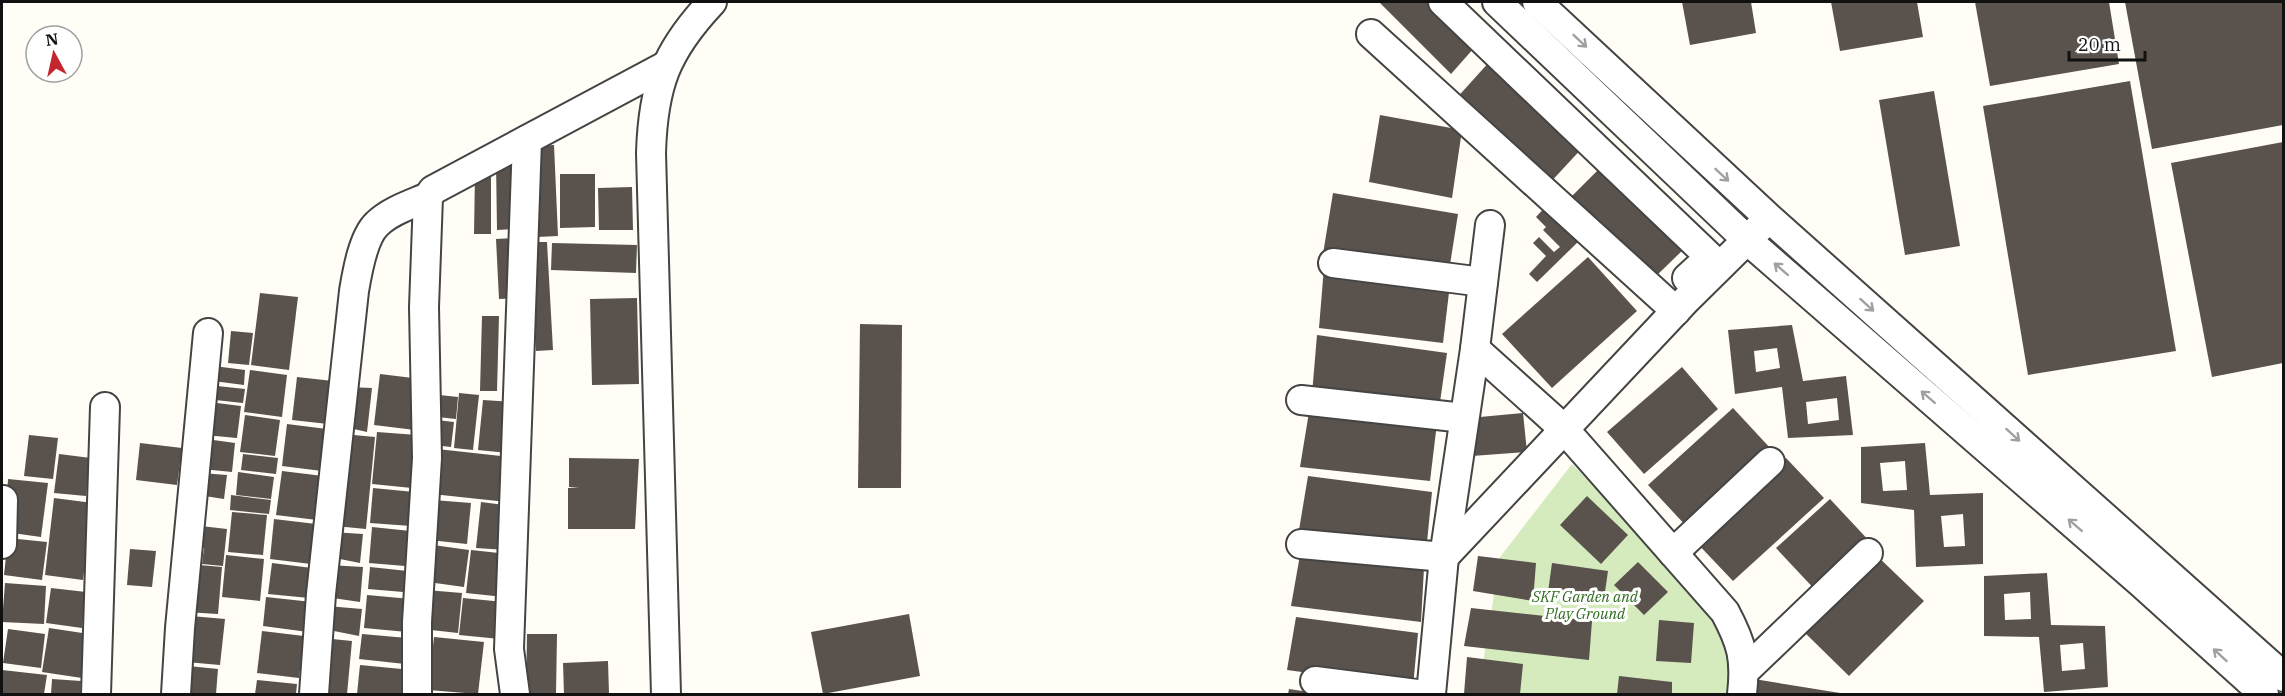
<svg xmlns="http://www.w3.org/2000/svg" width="2285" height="696" viewBox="0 0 2285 696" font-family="'IBM Plex Serif',serif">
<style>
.green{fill:#d5ebbd}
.building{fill:#5a524d;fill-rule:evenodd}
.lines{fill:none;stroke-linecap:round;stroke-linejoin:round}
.minor-casing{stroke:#444;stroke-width:32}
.minor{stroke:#fff;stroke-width:28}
.oneway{stroke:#a0a0a0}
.labels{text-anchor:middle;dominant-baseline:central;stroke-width:6;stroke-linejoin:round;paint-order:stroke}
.park-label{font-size:15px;font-style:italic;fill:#2f6b1f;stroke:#fff}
</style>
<rect width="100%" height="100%" fill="#fffdf5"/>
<polygon class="green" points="1572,464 1755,648 1741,694 1478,694 1500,557"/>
<g class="building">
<polygon points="1379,2 1428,2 1474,48 1451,74"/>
<polygon points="1682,2 1751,2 1756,33 1690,45"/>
<polygon points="1831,2 1917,2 1923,37 1840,51"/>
<polygon points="1975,2 2109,2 2119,64 1990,86"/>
<polygon points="2125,2 2283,2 2283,125 2152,149"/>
<polygon points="1491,60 1585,145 1547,186 1454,101"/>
<polygon points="2130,81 2176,351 2028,375 1983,106"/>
<polygon points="1934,91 1960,246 1905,255 1879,100"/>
<polygon points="1380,115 1462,130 1452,198 1369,182"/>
<polygon points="2283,142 2283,363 2212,377 2171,163"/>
<polygon points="554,145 558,236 537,237 534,146"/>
<polygon points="515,159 517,229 497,230 496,161"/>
<polygon points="1606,162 1688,245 1653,279 1571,197"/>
<polygon points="475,173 491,174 491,234 474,234"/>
<polygon points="560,174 595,174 595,227 560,228"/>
<polygon points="632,187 633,230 599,230 598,188"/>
<polygon points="1333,193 1458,214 1449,271 1323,254"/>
<polygon points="1547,205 1581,239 1537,282 1529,274 1546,256 1533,243 1539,237 1554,252 1560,247 1543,230 1546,227 1536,217"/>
<polygon points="514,238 517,298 499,299 496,239"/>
<polygon points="530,242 547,242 553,350 536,351"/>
<polygon points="552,243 637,245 636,273 551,270"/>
<polygon points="1588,257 1637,311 1552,388 1502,334"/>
<polygon points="1324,267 1450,284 1443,343 1319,328"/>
<polygon points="260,293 298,297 289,370 251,365"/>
<polygon points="637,298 639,384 592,385 590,299"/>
<polygon points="482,316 499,316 497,391 480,391"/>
<polygon points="860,324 902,325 901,488 858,488"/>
<path d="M1792,325L1803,381L1846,376L1853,435L1788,438L1782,387L1735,394L1728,330ZM1777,348L1780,368L1756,372L1754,351ZM1837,398L1839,420L1808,424L1806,402Z"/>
<polygon points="231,331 253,333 249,365 228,363"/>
<polygon points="1317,335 1447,353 1439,409 1312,394"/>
<polygon points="214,366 245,370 244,385 213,381"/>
<polygon points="1682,367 1718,409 1644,474 1607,432"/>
<polygon points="250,370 287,375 282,417 244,412"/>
<polygon points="380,374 421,379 415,430 374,425"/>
<polygon points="297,377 333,381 328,424 292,420"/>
<polygon points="208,385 245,389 243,403 206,399"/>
<polygon points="348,387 372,388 367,432 345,427"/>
<polygon points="459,393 479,395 473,450 454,448"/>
<polygon points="430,394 458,397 456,419 428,416"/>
<polygon points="483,400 513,402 508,453 478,450"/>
<polygon points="209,402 241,406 237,438 205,435"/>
<polygon points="1310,406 1437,423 1430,481 1300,467"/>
<polygon points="1733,408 1772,450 1688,528 1648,485"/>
<polygon points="1523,413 1527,452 1472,456 1469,418"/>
<polygon points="245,415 280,420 275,456 240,452"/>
<polygon points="436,420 454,422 451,447 433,445"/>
<polygon points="287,424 327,429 322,471 282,466"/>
<polygon points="377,432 417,435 412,488 372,484"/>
<polygon points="343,434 375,437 366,529 335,526"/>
<polygon points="29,435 58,438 53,479 24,476"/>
<polygon points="206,439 235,443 232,472 202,469"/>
<polygon points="140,443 182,448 177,485 136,480"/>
<path d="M1925,443L1930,495L1983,493V564L1916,567L1914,510L1861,503V447ZM1905,461L1907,490L1883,491L1880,463ZM1963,514L1965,546L1944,547L1941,516Z"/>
<polygon points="437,449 511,457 507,502 432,494"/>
<polygon points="59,454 91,458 86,496 54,493"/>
<polygon points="243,454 278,458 276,474 241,470"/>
<polygon points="569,458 639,459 635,529 568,529 568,488 579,488 569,487"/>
<polygon points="1786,458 1824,498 1733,581 1695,541"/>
<polygon points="282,471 323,476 317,520 276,515"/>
<polygon points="238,472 274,477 271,499 236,495"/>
<polygon points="201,473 227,475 224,499 198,495"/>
<polygon points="1308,476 1432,492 1426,552 1298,536"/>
<polygon points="8,479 48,483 41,537 5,532"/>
<polygon points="373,488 414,492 411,526 370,523"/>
<polygon points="231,495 271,500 269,514 230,510"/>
<polygon points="1587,496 1628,535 1601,564 1560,525"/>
<polygon points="54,498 93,503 83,580 45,575"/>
<polygon points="1830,499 1873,545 1819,594 1776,548"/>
<polygon points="433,500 471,503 467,544 429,540"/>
<polygon points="481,502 511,506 506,550 476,548"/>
<polygon points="232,512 267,515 263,555 228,552"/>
<polygon points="274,519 316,524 311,564 270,559"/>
<polygon points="192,525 227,529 223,566 202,564 204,548 190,547"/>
<polygon points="372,527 420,532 417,567 369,563"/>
<polygon points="332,532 363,534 360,563 330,557"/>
<polygon points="8,538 47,542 42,580 4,575"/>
<polygon points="433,545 469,550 464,587 428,582"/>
<polygon points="130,549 156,551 152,587 127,585"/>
<polygon points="471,550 508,554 504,597 466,593"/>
<polygon points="1873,552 1924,601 1849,676 1799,627"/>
<polygon points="226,555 264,559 260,601 222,597"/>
<polygon points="1300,555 1424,568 1421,622 1291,606"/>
<polygon points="1478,556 1536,563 1533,601 1473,591"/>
<polygon points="1638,562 1668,592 1644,615 1614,585"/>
<polygon points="272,563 312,568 309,598 268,594"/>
<polygon points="1552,563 1608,571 1604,599 1548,592"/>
<polygon points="188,564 222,567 218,614 185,612"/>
<polygon points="329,565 363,567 360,602 326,597"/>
<polygon points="370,567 417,572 415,593 368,589"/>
<path d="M2047,573L2051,625L2105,626L2108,687L2044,692L2039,637L1984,636V576ZM2030,592L2031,619L2005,620L2004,594ZM2083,643L2085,669L2062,671L2060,645Z"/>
<polygon points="5,583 46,586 44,624 2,622"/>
<polygon points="51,588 86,592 82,628 46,623"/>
<polygon points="426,590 462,593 458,633 422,629"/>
<polygon points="367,595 411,599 407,632 364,628"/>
<polygon points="266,597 312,602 308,632 263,626"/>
<polygon points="463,598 504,602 500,639 459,635"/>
<polygon points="327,606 362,609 359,636 324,629"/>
<polygon points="1471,608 1592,621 1589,660 1464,646"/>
<polygon points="909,614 920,676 823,694 811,632"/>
<polygon points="191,616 225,619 220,665 186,662"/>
<polygon points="1296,617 1418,633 1413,687 1287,670"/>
<polygon points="1659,620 1694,623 1691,663 1656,661"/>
<polygon points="49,628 89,634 82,678 42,672"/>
<polygon points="8,629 45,634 41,668 3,663"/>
<polygon points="262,631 304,636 299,678 257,673"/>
<polygon points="362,634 407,638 405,664 359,659"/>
<polygon points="527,634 557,634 556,694 526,694"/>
<polygon points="434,637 484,642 478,694 428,690"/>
<polygon points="322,638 352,641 347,694 319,694"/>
<polygon points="1467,657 1523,664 1520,694 1464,694"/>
<polygon points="608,661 609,694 564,694 563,663"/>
<polygon points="360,665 412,670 409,694 357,694"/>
<polygon points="188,666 218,669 216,694 186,694"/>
<polygon points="2,670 47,675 44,694 2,694"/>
<polygon points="1619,676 1672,682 1672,694 1617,694"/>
<polygon points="1748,678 1840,693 1840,694 1745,694"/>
<polygon points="52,679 81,681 80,694 51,694"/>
<polygon points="257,680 297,684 296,694 255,694"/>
<polygon points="1289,689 1316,693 1316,694 1288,694"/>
</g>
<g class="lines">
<g class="minor-casing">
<g id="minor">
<polyline points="1443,2 1710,257 1687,278"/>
<polyline points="1497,2 1746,239 2141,583 2264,694"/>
<polyline points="1537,2 1769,218 2284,677"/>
<polyline points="1371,34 1676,311"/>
<polyline points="1333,263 1483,282"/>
<path d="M1475,349L1564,429L1725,612C1742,644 1746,659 1742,694"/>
<polyline points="1301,400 1464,418"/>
<polyline points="2,544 3,500"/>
<polyline points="1301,544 1444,557 1687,299 1761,226"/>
<polyline points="1673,553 1770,462"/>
<polyline points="1745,671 1868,553"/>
<polyline points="1315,681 1417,694"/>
<polyline points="96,694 105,407"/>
<polyline points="176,694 180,628 208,333"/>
<path d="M314,694L321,594L354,291C357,273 363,237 377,224C390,211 412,204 428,197"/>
<polyline points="417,694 417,622 427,458 424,307 428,197 433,190 665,66"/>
<polyline points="515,694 509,649 527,140"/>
<path d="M666,694L651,153C653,85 666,51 712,2"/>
<polyline points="1431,694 1444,557 1475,349 1490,225"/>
</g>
</g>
<use href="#minor" class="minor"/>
</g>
<defs><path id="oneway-shaft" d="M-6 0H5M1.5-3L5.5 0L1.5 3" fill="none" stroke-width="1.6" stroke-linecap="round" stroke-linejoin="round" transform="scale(1.5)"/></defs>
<g class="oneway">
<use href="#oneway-shaft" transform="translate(1580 41) rotate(43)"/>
<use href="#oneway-shaft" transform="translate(1722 175) rotate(43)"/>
<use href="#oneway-shaft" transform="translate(1781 269) rotate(-139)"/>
<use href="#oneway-shaft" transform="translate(1867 305) rotate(42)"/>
<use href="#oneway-shaft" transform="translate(1928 397) rotate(-139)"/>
<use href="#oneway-shaft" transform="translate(2013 435) rotate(42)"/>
<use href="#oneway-shaft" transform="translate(2075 525) rotate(-139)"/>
<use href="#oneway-shaft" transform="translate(2220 655) rotate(-138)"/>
</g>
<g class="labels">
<g class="park-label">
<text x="1585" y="596">SKF Garden and<tspan x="1585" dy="17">Play Ground</tspan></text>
</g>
</g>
<rect width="2285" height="696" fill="none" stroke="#111111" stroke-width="6"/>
<g transform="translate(54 54) rotate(352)"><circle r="28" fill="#ffffff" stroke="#a0a0a0" stroke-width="1.5"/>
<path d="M0-4.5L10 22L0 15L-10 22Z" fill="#c4262e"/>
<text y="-9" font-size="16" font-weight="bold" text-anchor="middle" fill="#111111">N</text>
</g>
<path d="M2069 51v9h76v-9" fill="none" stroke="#111111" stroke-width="3"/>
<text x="2078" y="51" font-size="18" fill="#111111" stroke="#ffffff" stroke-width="4.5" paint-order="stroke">20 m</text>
</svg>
